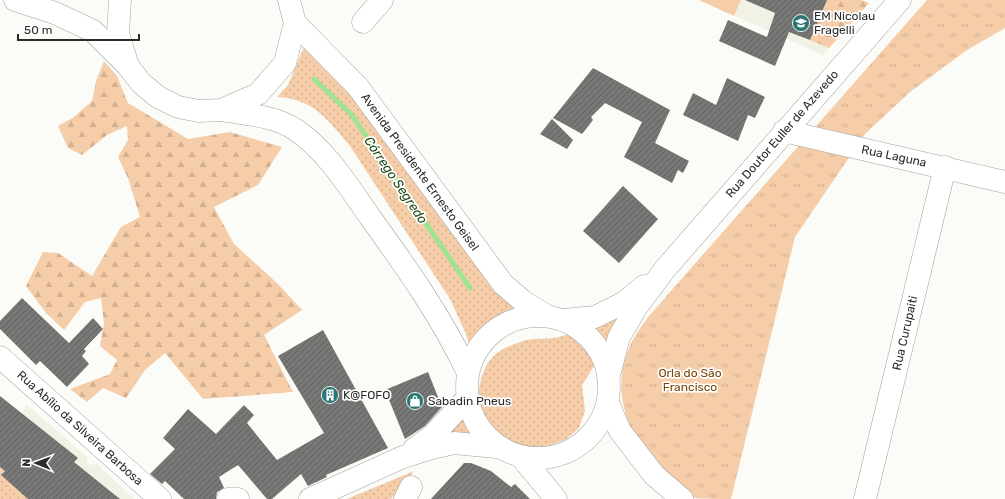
<svg xmlns="http://www.w3.org/2000/svg" width="1005" height="499" viewBox="0 0 1005 499" font-family="Rubik,sans-serif">
<style>
.built{fill:#f2f1e5}
.grass{fill:url(#grass-dots)}
.forest{fill:url(#forest-firs)}
.park{fill:url(#park-tufts)}
.garden{fill:#f6cda9}
.lines{fill:none;stroke-linecap:round;stroke-linejoin:round}
.stream{stroke:#a0e392;stroke-width:5}
.building{fill:url(#building-hatch)}
.minor-casing{stroke:#a2a29f;stroke-width:23}
.major-casing{stroke:#a2a29f;stroke-width:23}
.minor{stroke:#fff;stroke-width:22}
.major{stroke:#fff;stroke-width:22}
.labels{text-anchor:middle;dominant-baseline:central;stroke-width:3.5;stroke-linejoin:round;paint-order:stroke}
.poi-label{font-size:12px;fill:#2b2b2a;stroke:#fff;text-anchor:start}
.street-label{font-size:12px;fill:#2b2b2a;stroke:#fff}
.park-label{font-size:12px;fill:#764507;stroke:#fff}
.water-label{font-size:13px;font-style:italic;fill:#1c4712;stroke:#fff}
</style>
<defs>
<pattern id="grass-dots" width="8" height="8" patternUnits="userSpaceOnUse"><rect width="8" height="8" fill="#f6cda9"/><path d="M2 2h.1M6 6h.1" fill="none" stroke="#d3b092" stroke-width="1.8" stroke-linecap="round"/></pattern>
<pattern id="forest-firs" width="22" height="20" patternUnits="userSpaceOnUse"><rect width="22" height="20" fill="#f6cda9"/><path d="M5 1l3.5 6h-7zM16 11l3.5 6h-7z" fill="#d3b092"/></pattern>
<pattern id="park-tufts" width="24" height="20" patternUnits="userSpaceOnUse"><rect width="24" height="20" fill="#f6cda9"/><path d="M3 7l-1-3M5 7V3M7 7l1-3M15 17l-1-3M17 17v-4M19 17l1-3" fill="none" stroke="#d3b092"/></pattern>
<pattern id="building-hatch" width="6" height="6" patternUnits="userSpaceOnUse"><rect width="6" height="6" fill="#777875"/><path d="M-1 1l2-2M0 6l6-6M5 7l2-2" fill="none" stroke="#626360"/></pattern>
</defs>
<rect width="100%" height="100%" fill="#fbfbf7"/>
<g class="built">
<polygon points="699,0 861,0 869,3 823,55"/>
<polygon points="27,405 87,457 87,463 90,465 97,464 134,499 0,499 0,440 14,425"/>
</g>
<g class="grass">
<path d="M307,40L352,92L519,312C494,320 482,327 471,351L466,334L450,299L350,146C327,119 314,99 277,97L288,85Z"/>
<path d="M622,309L612,338L582,385L585,411L579,428L565,440L544,447L525,448L498,434L435,438L477,403C482,366 487,351 527,340C536,338 546,339 555,338C578,333 602,320 622,309Z"/>
<polygon points="0,467 5,471 1,475 28,499 0,499"/>
<polygon points="414,471 391,499 347,499"/>
</g>
<g class="forest">
<polygon points="827,0 861,0 869,3 829,48 810,40"/>
<polygon points="104,61 117,76 128,103 188,139 230,132 282,147 258,185 214,207 234,244 277,283 302,310 264,335 293,392 203,399 165,353 145,370 126,398 103,388 87,402 70,389 110,374 117,360 100,346 104,323 101,298 85,302 64,330 46,313 26,286 43,252 58,253 92,276 121,227 140,217 128,178 118,157 128,140 127,126 107,135 82,155 68,148 58,126 74,117 92,101 96,81"/>
</g>
<path class="park" d="M927,0H1005V28L967,50L910,92L865,134L795,237L731,499C723,499 701,499 694,498C682,493 672,479 662,470C628,437 609,392 630,346C634,336 642,326 648,317Z"/>
<polygon class="garden" points="699,0 741,0 734,16"/>
<g class="lines">
<polyline class="stream" points="314,79 351,114 470,288"/>
</g>
<g class="building">
<polygon points="745,0 827,0 810,40 789,32 775,66 719,41 728,20 767,37 775,13"/>
<polygon points="593,68 670,110 655,143 689,161 683,173 678,170 672,183 624,157 642,122 605,103 591,117 593,120 582,134 553,118"/>
<polygon points="727,78 765,97 755,118 748,115 738,141 683,115 693,93 716,105"/>
<polygon points="552,119 573,140 567,149 540,134"/>
<polygon points="623,186 658,219 619,263 583,231"/>
<polygon points="22,298 69,343 93,318 103,329 84,349 86,351 82,356 89,364 67,387 40,361 36,365 0,329 0,321"/>
<polygon points="323,330 388,448 326,475 327,477 308,486 301,474 272,499 267,499 238,465 219,477 224,488 217,492 216,499 184,499 165,481 162,484 150,474 175,449 163,438 188,409 216,434 244,405 254,415 247,423 277,460 324,433 278,356"/>
<polygon points="428,372 442,407 425,426 405,439 385,390"/>
<polygon points="0,396 78,458 74,462 120,499 28,499 1,475 5,471 0,467"/>
<polygon points="464,463 471,463 491,471 511,487 515,484 530,499 431,499"/>
</g>
<g class="lines">
<g class="minor-casing">
<g id="minor">
<polyline points="363,22 382,0"/>
<polyline points="784,131 1005,182"/>
<polyline points="564,320 595,317 625,302 644,286"/>
<polyline points="0,357 160,499"/>
<polyline points="609,375 619,337 636,308 665,269 900,0"/>
<polyline points="228,499 238,499"/>
<polyline points="405,499 411,487"/>
<polyline points="865,499 945,167"/>
</g>
</g>
<g class="major-casing">
<g id="major">
<polyline points="15,0 55,13 93,31 126,64"/>
<polyline points="120,0 118,34 128,66 141,83 158,97 178,107 199,111 221,110 258,94 285,63 295,23 289,0"/>
<polyline points="295,23 358,87 503,284 524,302 547,316"/>
<path d="M221,110C245,114 276,116 296,130C328,152 348,186 370,217C406,267 441,316 467,371"/>
<circle cx="538" cy="387" r="71"/>
<polyline points="608,403 620,431 654,475 682,499"/>
<polyline points="414,449 433,435 467,399"/>
<polyline points="522,458 556,499"/>
<polyline points="310,499 403,457 432,448 454,443 496,447"/>
</g>
</g>
<use href="#minor" class="minor"/>
<use href="#major" class="major"/>
</g>
<defs>
<g id="school-disc" transform="scale(0.9)"><circle r="9.5" fill="#2a7576" stroke="#fff"/><path d="M0-5L7-2L0 1L-7-2ZM-4 1L0 2.5L4 1V4Q0 6-4 4Z" fill="#fff"/></g>
<g id="building-disc" transform="scale(0.9)"><circle r="9.5" fill="#2a7576" stroke="#fff"/><path d="M-4-6H4V6H1V3H-1V6H-4ZM-2.5-4.3h1.7v1.8h-1.7ZM.8-4.3h1.7v1.8H.8ZM-2.5-1h1.7V.8h-1.7ZM.8-1h1.7V.8H.8Z" fill="#fff"/></g>
<g id="shop-disc" transform="scale(0.9)"><circle r="9.5" fill="#2a7576" stroke="#fff"/><path d="M-5-2.5h2.3a2.7 3.5 0 0 1 5.4 0H5L5.5 6h-11ZM-1.5-2.5h3a1.5 2.3 0 0 0-3 0Z" fill="#fff"/></g>
</defs>
<g fill-rule="evenodd">
<use href="#school-disc" x="801" y="23"/>
<use href="#building-disc" x="330" y="395"/>
<use href="#shop-disc" x="415" y="401"/>
</g>
<g class="labels">
<g class="poi-label">
<text x="814" y="16">EM Nicolau<tspan x="814" dy="14">Fragelli</tspan></text>
<text x="343" y="395">K@FOFO</text>
<text x="428" y="401">Sabadin Pneus</text>
</g>
<g class="street-label">
<text transform="translate(782 134) rotate(-49)">Rua Doutor Euller de Azevedo</text>
<text transform="translate(894 156) rotate(12)">Rua Laguna</text>
<text transform="translate(420 172) rotate(54)">Avenida Presidente Ernesto Geisel</text>
<text transform="translate(905 333) rotate(-77)">Rua Curupaiti</text>
<text transform="translate(80 428) rotate(42)">Rua Abílio da Silveira Barbosa</text>
</g>
<g class="park-label">
<text x="690" y="373">Orla do São<tspan x="690" dy="14">Francisco</tspan></text>
</g>
<g class="water-label">
<text transform="translate(396 180) rotate(56)">Córrego Segredo</text>
</g>
</g>
<g transform="translate(36 463) rotate(271)" stroke="#ffffff" stroke-width="3" paint-order="stroke">
<path d="M0-3L7 15L0 10L-7 15Z" fill="#2b2b2a"/>
<text y="-6" font-size="11" font-weight="bold" text-anchor="middle" fill="#2b2b2a">N</text>
</g>
<path d="M18 34v6h121v-6" fill="none" stroke="#2b2b2a" stroke-width="2"/>
<text x="24" y="34" font-size="12" fill="#2b2b2a" stroke="#ffffff" stroke-width="3" paint-order="stroke">50 m</text>
</svg>
